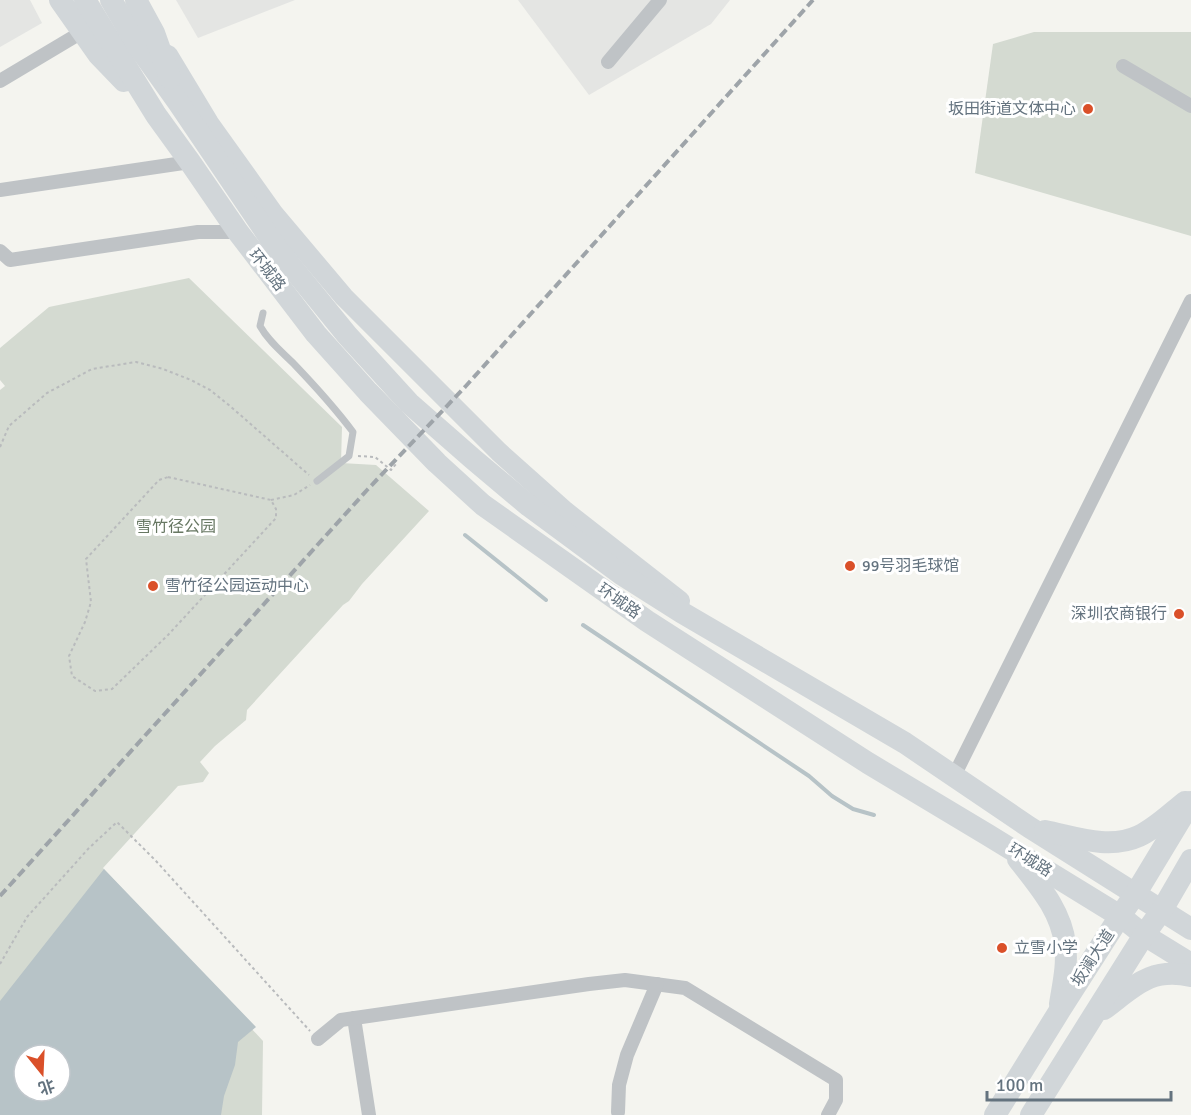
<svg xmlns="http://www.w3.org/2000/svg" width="1191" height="1115" viewBox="0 0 1191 1115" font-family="Signika,'Noto Sans SC',sans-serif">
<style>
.built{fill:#e4e5e3}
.green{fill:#d4dad1;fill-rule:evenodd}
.water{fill:#b7c3c7;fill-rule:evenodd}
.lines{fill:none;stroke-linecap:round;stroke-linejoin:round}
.stream{stroke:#b7c3c7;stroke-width:4}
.path{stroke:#b9bbbd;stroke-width:2;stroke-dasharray:3 3;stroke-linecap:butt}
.service{stroke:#bfc3c6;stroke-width:7}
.minor{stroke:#bfc3c6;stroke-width:14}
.secondary{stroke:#d1d6d9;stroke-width:20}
.primary{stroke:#d1d6d9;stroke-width:22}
.rail{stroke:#9ea4a9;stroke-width:4;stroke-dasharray:9 4.5;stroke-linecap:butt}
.poi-dot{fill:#da5029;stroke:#fff;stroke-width:2}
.labels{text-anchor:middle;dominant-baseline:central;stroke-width:6;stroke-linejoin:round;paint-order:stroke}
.poi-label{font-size:16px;fill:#64737f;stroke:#fff;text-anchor:start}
.street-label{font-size:16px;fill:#64737f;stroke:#fff}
.park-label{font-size:16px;fill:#677762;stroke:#fff}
</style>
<rect width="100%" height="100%" fill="#f4f4ef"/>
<g class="built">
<polygon points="0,0 30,0 42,23 0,47"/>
<polygon points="176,0 295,0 198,38"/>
<polygon points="518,0 730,0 711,24 589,95"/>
</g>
<g class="green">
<polygon points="1034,32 1191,32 1191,236 975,173 993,44"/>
<path d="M189,278L342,427L341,463L376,465L429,511L362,584L349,601L343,605L247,710L246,720L215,746L200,762L209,773L203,782L178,786L103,868L263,1041L262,1115H0V390L5,386L0,380V348L49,307ZM24,1055H60V1091H24Z"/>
</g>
<path class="water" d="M104,869L256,1027L238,1042L235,1065L224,1096L221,1115H0V1001ZM24,1055H60V1091H24Z"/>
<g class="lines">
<g class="stream">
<polyline points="465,535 546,600"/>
<polyline points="583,625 809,776 832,796 853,809 874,815"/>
</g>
<g class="path">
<polyline points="0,447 9,426 47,393 92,369 136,362 163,369 191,380 210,390 230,406 309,475"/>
<polyline points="358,456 375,457 391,470 396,464"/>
<polygon points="168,477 271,500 276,509 276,518 168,635 112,689 95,691 72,676 69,656 85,622 91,602 86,559 159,480"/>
<polyline points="271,500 294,495 310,485"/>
<polyline points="0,964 27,917 89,848 117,822 156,861 310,1031"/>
</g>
<path class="service" d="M263,313L260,326C269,342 282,352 294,364C315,386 335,408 353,432L349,456L317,481"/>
<g class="minor">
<polyline points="608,62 660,0"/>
<polyline points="1123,66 1191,106"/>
<polyline points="0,81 82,32"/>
<polyline points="0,190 190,162"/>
<polyline points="0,251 10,260 198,232 238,232"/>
<polyline points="954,776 1191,301"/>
<polyline points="354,1018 369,1115"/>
<polyline points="318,1039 341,1020 589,984 625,980 685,988 836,1080 836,1100 828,1115"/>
<polyline points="618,1112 619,1085 627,1055 657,984"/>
</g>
<polyline class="secondary" points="168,55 209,123 274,214 344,297 499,452 565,511 680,601"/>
<g class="primary">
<polyline points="60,0 98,54 124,81"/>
<polyline points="85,0 156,115 190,162 238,232 316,334 368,392 437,463 483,505 647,621 868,763 988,835 1120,916 1144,935 1191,964"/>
<polyline points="111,0 138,46 178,102 278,250 347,335 409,403 473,459 529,506 621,574 681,612 905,743 1029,827 1191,929"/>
<polyline points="136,0 154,33 170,78"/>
<path d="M1045,831C1075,837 1109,850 1139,836C1156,828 1170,814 1185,802"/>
<path d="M1018,859C1038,885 1061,910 1065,944C1068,964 1063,985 1060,1004"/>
<path d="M1104,1009C1135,986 1150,967 1191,976"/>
<polyline points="995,1115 1060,1010 1120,916 1136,893 1191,802"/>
<polyline points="1031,1115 1144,935 1162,910 1191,860"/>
</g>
<polyline class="rail" points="0,896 368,489 465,387 813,0"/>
</g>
<g class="poi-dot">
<circle cx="1088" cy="109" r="6"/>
<circle cx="850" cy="566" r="6"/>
<circle cx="153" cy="586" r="6"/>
<circle cx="1179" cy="614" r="6"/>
<circle cx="1002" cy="948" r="6"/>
</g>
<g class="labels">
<g class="poi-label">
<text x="1076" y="109" text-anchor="end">坂田街道文体中心</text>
<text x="862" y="566">99号羽毛球馆</text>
<text x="165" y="586">雪竹径公园运动中心</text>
<text x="1167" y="614" text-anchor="end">深圳农商银行</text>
<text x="1014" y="948">立雪小学</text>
</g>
<g class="street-label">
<text transform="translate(267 270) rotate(52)">环城路</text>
<text transform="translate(619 601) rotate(35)">环城路</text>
<text transform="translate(1030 860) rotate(32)">环城路</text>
<text transform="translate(1093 958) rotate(-57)">坂澜大道</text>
</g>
<g class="park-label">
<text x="176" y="527">雪竹径公园</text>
</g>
</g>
<g transform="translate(42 1073) rotate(162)"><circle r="28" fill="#ffffff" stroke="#c1c7cc" stroke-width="1.5"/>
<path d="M0-4.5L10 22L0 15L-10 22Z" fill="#da5029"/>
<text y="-9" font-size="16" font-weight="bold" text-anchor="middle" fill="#64737f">北</text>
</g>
<path d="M987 1091v9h184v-9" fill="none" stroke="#64737f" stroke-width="3"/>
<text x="996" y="1091" font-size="18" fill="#64737f" stroke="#ffffff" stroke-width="4.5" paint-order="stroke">100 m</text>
</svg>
